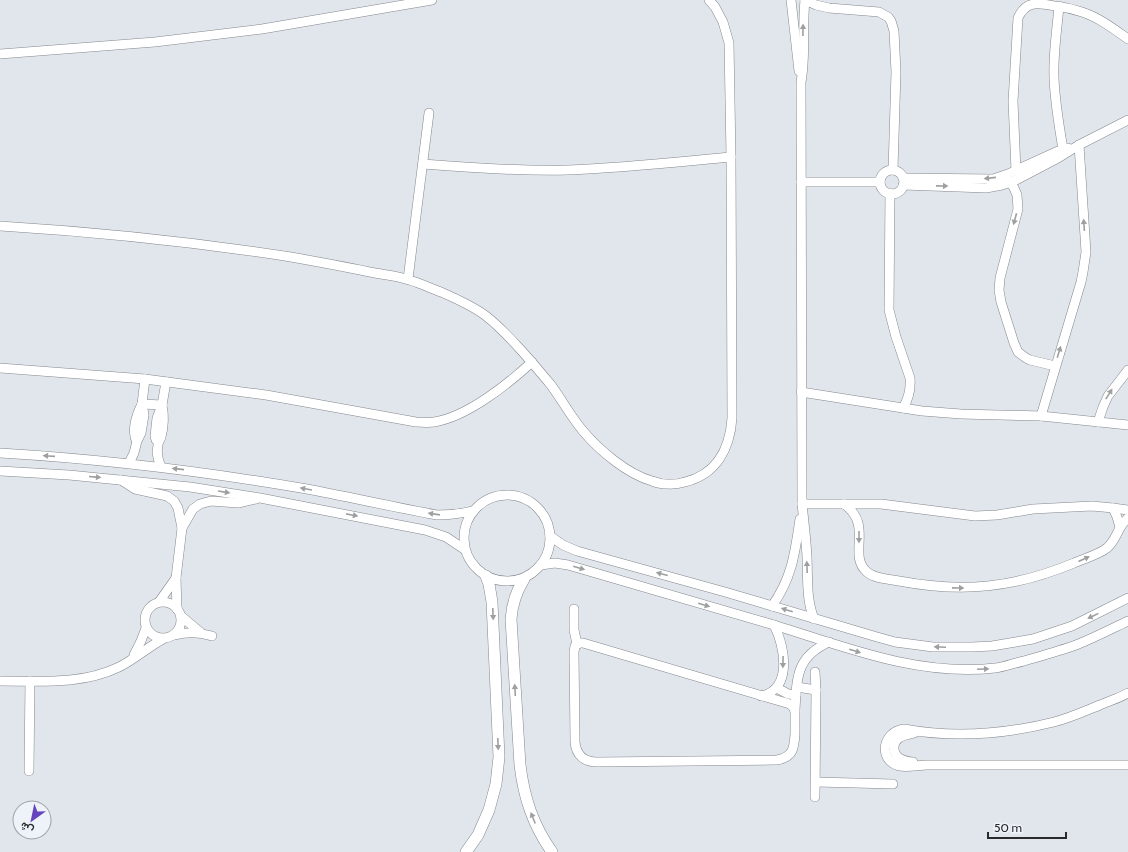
<svg xmlns="http://www.w3.org/2000/svg" width="1128" height="852" viewBox="0 0 1128 852" font-family="Cabin,Vazirmatn,sans-serif">
<style>
.lines{fill:none;stroke-linecap:round;stroke-linejoin:round}
.minor-casing{stroke:#83878d;stroke-width:10}
.tertiary-casing{stroke:#83878d;stroke-width:12}
.minor{stroke:#fff;stroke-width:9}
.tertiary{stroke:#fff;stroke-width:11}
.oneway{fill:#9e9fa0}
</style>
<rect width="100%" height="100%" fill="#e1e6ec"/>
<g class="lines">
<g class="minor-casing">
<g id="minor">
<polyline points="791,0 799,71"/>
<path d="M805,0C802,27 806,55 801,82L802,504C804,522 806,539 807,557C808,578 806,599 814,619"/>
<polyline points="805,0 816,5 829,8 879,12 888,17 891,21 894,31 896,72 893,170"/>
<path d="M1059,6C1057,30 1053,54 1054,78C1055,102 1059,126 1063,149"/>
<polyline points="0,54 155,42 262,29 432,0"/>
<path d="M423,164C471,168 519,171 568,170C623,168 677,162 731,157"/>
<circle cx="892" cy="182" r="12"/>
<path d="M1016,171L1013,101L1018,18C1026,0 1038,3 1055,6C1064,7 1073,9 1082,12C1098,17 1114,29 1128,39"/>
<polyline points="903,178 993,179 1008,174 1058,151 1068,148"/>
<polyline points="801,182 880,182"/>
<polyline points="1010,182 1014,188 1017,195 1018,209 1000,278 999,290 1001,302 1014,343 1018,352 1026,358 1030,360 1055,366"/>
<polyline points="903,185 986,188 1002,185 1016,180 1058,158 1079,145 1128,120"/>
<path d="M890,193L889,310L896,337L910,378C911,389 909,398 903,408"/>
<path d="M0,226C97,232 194,242 291,257C319,262 347,267 375,273C386,275 398,276 409,280C420,283 430,288 441,292C457,299 473,306 486,316C499,326 509,337 520,349C531,361 541,373 551,385C562,400 571,417 583,431C599,450 627,474 652,481C662,485 675,485 685,482C717,474 730,448 732,418L731,157L729,43L723,22L715,7L709,0"/>
<polyline points="408,279 429,113"/>
<path d="M0,368L145,379L266,395L416,422C422,422 428,423 434,422C467,417 508,384 532,362"/>
<polyline points="801,392 922,411 961,414 1041,416 1128,425"/>
<polyline points="142,404 162,405"/>
<polyline points="1041,416 1081,282 1083,272 1086,252 1079,145"/>
<polyline points="1098,422 1103,407 1108,396 1128,370"/>
<path d="M136,440C132,429 137,414 142,404"/>
<polyline points="156,440 155,436 157,418 162,405 166,382"/>
<path d="M0,453C101,459 201,471 301,488C346,496 392,507 437,515C450,515 460,514 472,511"/>
<polyline points="129,463 134,453 137,441 141,433 144,415 142,404 145,379"/>
<path d="M161,467C158,460 156,453 158,445C158,442 160,440 161,437C164,426 164,415 162,405"/>
<polyline points="0,471 69,475 190,487 260,498 425,530 446,537 464,549"/>
<polyline points="121,480 135,489 167,496 174,501 178,508 182,528 176,578 177,609"/>
<circle cx="507" cy="538" r="43"/>
<polyline points="802,504 881,504 975,516 997,515 1033,509 1092,506 1113,508 1128,510"/>
<path d="M844,504C874,525 847,555 867,572C875,579 889,579 899,581C963,593 1014,588 1074,563C1085,558 1098,555 1107,548C1114,542 1116,535 1120,528C1122,524 1125,521 1128,518"/>
<polyline points="1113,508 1117,517 1120,527"/>
<polyline points="182,528 193,509 200,504 211,501 238,503 256,499"/>
<polyline points="550,536 563,545 577,551 725,592 877,637 895,642 933,647 972,647 992,646 1033,639 1072,626 1128,598"/>
<path d="M541,565L555,563L568,565C637,585 706,605 774,625C845,647 919,677 995,668C1004,667 1014,663 1024,661C1041,656 1059,651 1076,645C1094,638 1111,629 1128,621"/>
<circle cx="163" cy="620" r="18"/>
<polyline points="159,602 176,578"/>
<path d="M772,606C792,578 795,553 800,519"/>
<polyline points="574,609 574,630 577,644"/>
<polyline points="181,616 200,632"/>
<path d="M174,635C188,632 198,632 212,636"/>
<path d="M580,643H583L790,704L794,708L795,712C795,719 795,727 795,734C794,749 793,757 777,760L597,762C584,762 576,755 575,742L574,652L575,646Z"/>
<polyline points="134,655 141,641 146,628"/>
<polyline points="815,672 816,690 815,797"/>
<path d="M0,681C40,681 82,685 119,667C135,659 148,647 163,639"/>
<polyline points="797,687 816,690"/>
<polyline points="777,688 788,694 796,695"/>
<path d="M1128,693C1119,698 1109,701 1100,705C1085,711 1070,718 1054,722C1006,734 953,738 904,729C882,732 878,760 899,766C907,768 919,765 927,765H1128"/>
<path d="M761,696C793,690 785,646 774,625"/>
<path d="M795,710C797,677 796,657 829,642"/>
<path d="M913,762C909,762 905,761 901,759C893,755 891,744 899,738C903,735 909,734 914,733"/>
<polyline points="29,771 30,681"/>
<polyline points="816,782 893,784"/>
</g>
</g>
<g class="tertiary-casing">
<g id="tertiary">
<path d="M524,579C516,592 512,604 511,619L520,765C524,798 533,825 552,852"/>
<polyline points="466,852 478,835 489,810 496,784 499,757 492,602 489,584 486,576"/>
</g>
</g>
<use href="#minor" class="minor"/>
<use href="#tertiary" class="tertiary"/>
</g>
<defs><path id="oneway-solid" d="M-6-.8H1V-3.2L6.5 0L1 3.2V.8H-6Z"/></defs>
<g class="oneway">
<use href="#oneway-solid" transform="translate(803 30) rotate(-89)"/>
<use href="#oneway-solid" transform="translate(990 178) rotate(174)"/>
<use href="#oneway-solid" transform="translate(942 186) rotate(1)"/>
<use href="#oneway-solid" transform="translate(1015 219) rotate(105)"/>
<use href="#oneway-solid" transform="translate(1084 225) rotate(-94)"/>
<use href="#oneway-solid" transform="translate(1059 352) rotate(-73)"/>
<use href="#oneway-solid" transform="translate(1109 394) rotate(-58)"/>
<use href="#oneway-solid" transform="translate(49 456) rotate(-176)"/>
<use href="#oneway-solid" transform="translate(178 469) rotate(-174)"/>
<use href="#oneway-solid" transform="translate(95 477) rotate(5)"/>
<use href="#oneway-solid" transform="translate(306 489) rotate(-170)"/>
<use href="#oneway-solid" transform="translate(224 492) rotate(9)"/>
<use href="#oneway-solid" transform="translate(434 514) rotate(-172)"/>
<use href="#oneway-solid" transform="translate(352 515) rotate(11)"/>
<use href="#oneway-solid" transform="translate(859 537) rotate(90)"/>
<use href="#oneway-solid" transform="translate(1084 559) rotate(-24)"/>
<use href="#oneway-solid" transform="translate(807 567) rotate(-92)"/>
<use href="#oneway-solid" transform="translate(579 568) rotate(16)"/>
<use href="#oneway-solid" transform="translate(662 574) rotate(-165)"/>
<use href="#oneway-solid" transform="translate(958 588) rotate(1)"/>
<use href="#oneway-solid" transform="translate(704 605) rotate(16)"/>
<use href="#oneway-solid" transform="translate(787 610) rotate(-163)"/>
<use href="#oneway-solid" transform="translate(493 614) rotate(88)"/>
<use href="#oneway-solid" transform="translate(1093 616) rotate(154)"/>
<use href="#oneway-solid" transform="translate(940 647) rotate(-177)"/>
<use href="#oneway-solid" transform="translate(855 651) rotate(18)"/>
<use href="#oneway-solid" transform="translate(783 662) rotate(91)"/>
<use href="#oneway-solid" transform="translate(983 669) rotate(-3)"/>
<use href="#oneway-solid" transform="translate(515 690) rotate(-93)"/>
<use href="#oneway-solid" transform="translate(498 744) rotate(88)"/>
<use href="#oneway-solid" transform="translate(533 818) rotate(-112)"/>
</g>
<g transform="translate(32 820) rotate(213)"><circle r="19" fill="#eef3f9" stroke="#9fa3a7"/>
<path d="M0-3L7 15L0 10L-7 15Z" fill="#6745be"/>
<text y="-6" font-size="11" font-weight="bold" text-anchor="middle" fill="#282a2c">ش</text>
</g>
<path d="M988 832v6h78v-6" fill="none" stroke="#282a2c" stroke-width="2"/>
<text x="994" y="832" font-size="12" fill="#282a2c" stroke="#eef3f9" stroke-width="3" paint-order="stroke">50 m</text>
</svg>
